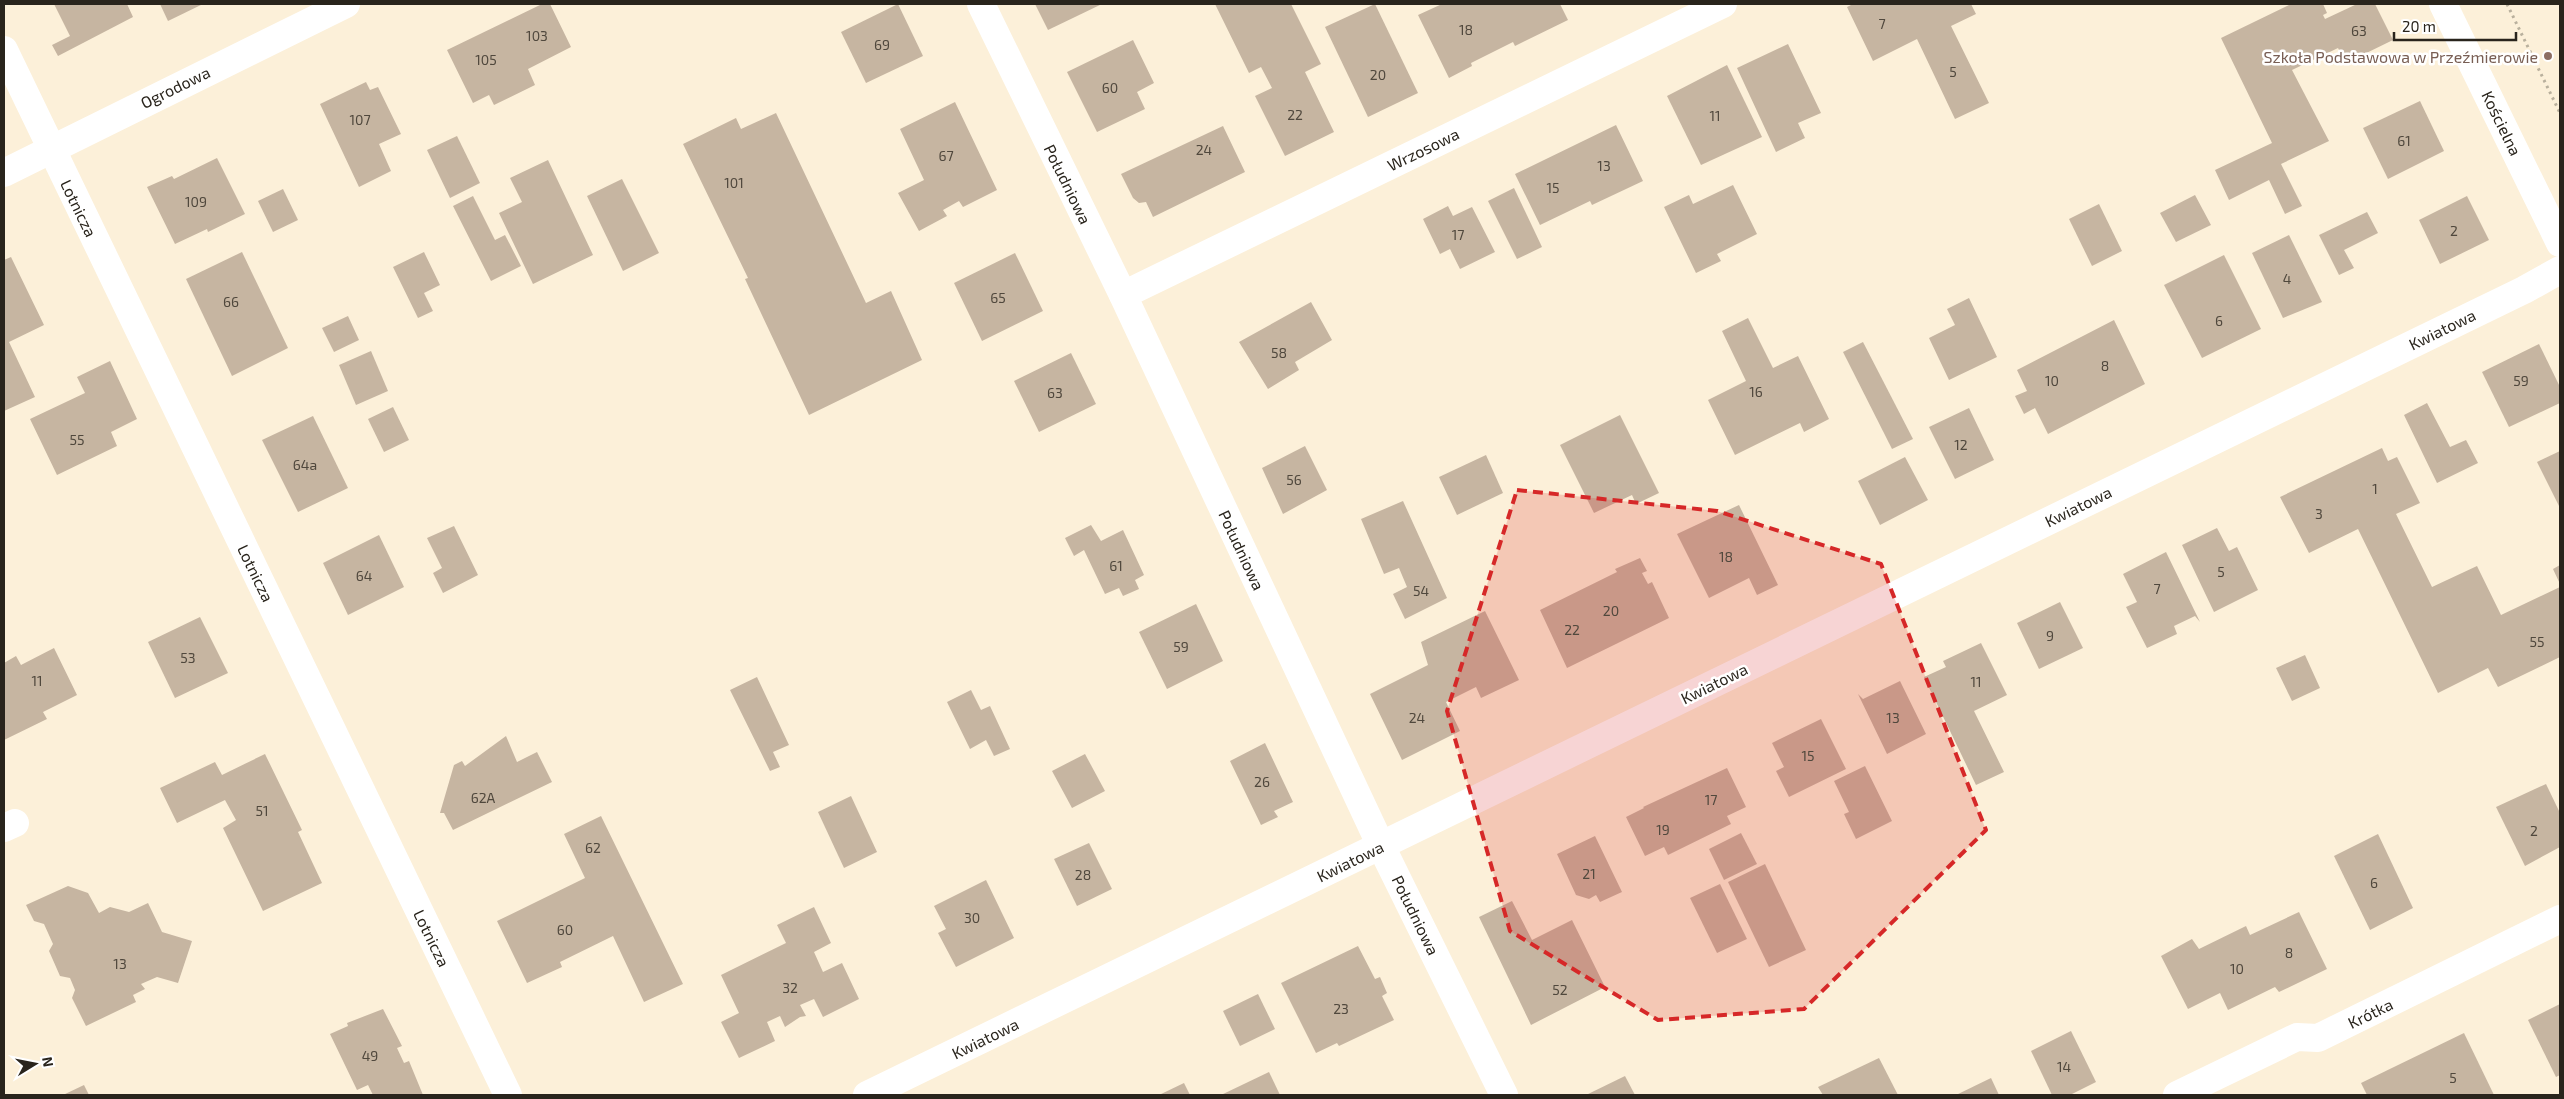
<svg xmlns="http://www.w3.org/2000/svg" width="2564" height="1099" viewBox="0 0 2564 1099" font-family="'Exo 2',sans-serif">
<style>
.building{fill:#c6b5a1}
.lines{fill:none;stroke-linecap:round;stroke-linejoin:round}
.path{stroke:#b9b09d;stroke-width:3;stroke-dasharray:2.5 4;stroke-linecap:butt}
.minor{stroke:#fff;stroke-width:28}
.marked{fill:#d62828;fill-opacity:0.2;stroke:#d62828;stroke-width:4;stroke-dasharray:10 6;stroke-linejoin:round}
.education-dot{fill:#8d6e63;stroke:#fff;stroke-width:2}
.labels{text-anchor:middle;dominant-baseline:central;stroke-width:5;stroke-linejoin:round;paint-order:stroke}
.number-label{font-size:14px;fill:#50483d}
.education-label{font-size:16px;fill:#785e54;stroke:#fff;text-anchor:end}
.street-label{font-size:16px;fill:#29241c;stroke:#fff}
</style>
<rect width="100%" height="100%" fill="#fcf0d9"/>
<g class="building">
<polygon points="54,4 127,4 133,17 58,56 52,45 70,36"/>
<polygon points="160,4 203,4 168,21"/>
<polygon points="542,4 550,4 571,47 528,69 535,85 494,105 489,95 473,103 447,50"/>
<polygon points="898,4 923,56 866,83 841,32"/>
<polygon points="1035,4 1102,4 1048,30"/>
<polygon points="1215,4 1291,4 1321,64 1305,72 1334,132 1285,156 1255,96 1272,88 1261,67 1249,73"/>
<polygon points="1375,4 1418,93 1368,117 1325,27"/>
<polygon points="1442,4 1560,4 1568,20 1515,46 1513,42 1471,63 1472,66 1449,78 1418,15"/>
<polygon points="1853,4 1971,4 1976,14 1951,26 1989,103 1955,119 1917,39 1873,61 1847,7"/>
<polygon points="2291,4 2323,4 2327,13 2323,15 2325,19 2357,4 2375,4 2393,40 2346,63 2338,48 2292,70 2329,141 2281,164 2302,206 2285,214 2269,180 2229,200 2215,170 2272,143 2221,38"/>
<polygon points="1133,40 1154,83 1137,92 1145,109 1097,132 1067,72"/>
<polygon points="1788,44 1821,113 1798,123 1805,138 1776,152 1737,68"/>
<polygon points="1727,65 1762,137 1701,165 1667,96"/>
<polygon points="366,82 370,90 378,87 401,134 379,144 391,171 359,187 320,104"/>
<polygon points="2420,101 2444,151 2388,179 2363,128"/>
<polygon points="955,102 997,190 963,207 959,201 943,210 947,216 919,231 898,193 924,180 900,129"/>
<polygon points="776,113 866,303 891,291 922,360 809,415 745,279 748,278 683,144 736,118 741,129"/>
<polygon points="1616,125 1643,181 1592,205 1590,201 1540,225 1515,174"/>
<polygon points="1223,126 1245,172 1153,217 1146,202 1139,203 1133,198 1121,174"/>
<polygon points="457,136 480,183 450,198 427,150"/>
<polygon points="217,158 245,214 208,232 207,229 175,244 147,187 172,176 174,179"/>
<polygon points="548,160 593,255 533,284 499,213 522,202 510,178"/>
<polygon points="622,179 659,253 623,271 587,196"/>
<polygon points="1733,185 1757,234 1717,254 1721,261 1696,273 1664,207 1689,195 1693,204"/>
<polygon points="1514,188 1542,247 1517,259 1488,201"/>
<polygon points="283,189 298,220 273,232 258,201"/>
<polygon points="2195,195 2211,225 2176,242 2160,213"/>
<polygon points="473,196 495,240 505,235 521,266 491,281 453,206"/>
<polygon points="2467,196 2489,240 2440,264 2419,220"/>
<polygon points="2099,204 2122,251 2092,266 2069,219"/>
<polygon points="1448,206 1453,216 1472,207 1495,252 1460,269 1450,249 1440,254 1423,219"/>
<polygon points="2367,212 2378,233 2344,250 2354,268 2339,275 2319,235"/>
<polygon points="2289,235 2322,302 2283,318 2252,253"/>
<polygon points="242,252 288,348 232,376 186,279"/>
<polygon points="424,252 440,285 424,293 433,311 418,318 393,267"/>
<polygon points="1015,253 1043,311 982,341 954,283"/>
<polygon points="2224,255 2261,329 2202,358 2164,285"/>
<polygon points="11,257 44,325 9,342 35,397 4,411 4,260"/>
<polygon points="1969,298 1997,357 1949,380 1929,338 1955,325 1947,309"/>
<polygon points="1311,302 1332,340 1295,362 1299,370 1268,389 1239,342"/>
<polygon points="348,316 359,340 334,352 322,328"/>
<polygon points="1748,318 1773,368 1798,356 1829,419 1804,432 1800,423 1735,455 1708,400 1746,381 1722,331"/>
<polygon points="2114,320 2145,384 2048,434 2035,408 2024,414 2015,396 2027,391 2017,370"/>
<polygon points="1863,342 1913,439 1892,449 1843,352"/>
<polygon points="2539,344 2560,387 2560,403 2509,427 2482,372"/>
<polygon points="371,351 388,391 356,405 339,365"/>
<polygon points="1071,353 1096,404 1039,432 1014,381"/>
<polygon points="110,361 137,419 111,432 117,446 57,475 30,419 85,393 77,377"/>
<polygon points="2427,403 2450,447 2466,440 2478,463 2437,483 2404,415"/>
<polygon points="393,407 409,440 384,452 368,419"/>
<polygon points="1969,408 1994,460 1955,479 1929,427"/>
<polygon points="1620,415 1659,493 1636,504 1632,495 1594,513 1560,445"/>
<polygon points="313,416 348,488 298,512 262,440"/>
<polygon points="1305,446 1327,490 1283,514 1262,468"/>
<polygon points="2382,448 2388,461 2397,457 2420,503 2396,514 2432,587 2477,566 2501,615 2560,587 2560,657 2498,687 2488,668 2438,693 2358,529 2309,553 2280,497"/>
<polygon points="2560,451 2560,508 2537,462"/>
<polygon points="1486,455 1503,493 1457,515 1439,477"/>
<polygon points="1905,457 1928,500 1880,525 1858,481"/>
<polygon points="1403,501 1447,598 1405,619 1393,594 1407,587 1399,568 1384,574 1361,519"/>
<polygon points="1739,505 1778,585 1757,595 1749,578 1709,598 1677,534"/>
<polygon points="1091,525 1101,541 1123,530 1144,575 1135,580 1139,589 1123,596 1119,588 1105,594 1084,550 1074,556 1065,538"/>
<polygon points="454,526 478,575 443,593 433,573 442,568 427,538"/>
<polygon points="2217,528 2229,551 2237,547 2258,590 2214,612 2182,545"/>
<polygon points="379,535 404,587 348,615 323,563"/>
<polygon points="2166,552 2200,622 2195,616 2174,626 2177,634 2147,648 2126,607 2137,602 2123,574"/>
<polygon points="1640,558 1647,571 1642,573 1648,584 1652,582 1669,618 1567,668 1540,610 1617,572 1615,569"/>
<polygon points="2560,565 2560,584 2553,569"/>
<polygon points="2060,602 2083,648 2039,669 2017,623"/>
<polygon points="1196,604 1223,661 1167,689 1139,632"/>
<polygon points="1485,611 1519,680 1481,698 1476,687 1446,702 1460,731 1402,760 1370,694 1428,665 1421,642"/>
<polygon points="200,617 228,673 175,698 148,642"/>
<polygon points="1981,643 2007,695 1974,711 2004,772 1976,785 1924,677 1946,667 1943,661"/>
<polygon points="54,648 77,695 43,712 47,719 4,740 4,663 16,656 21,665"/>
<polygon points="2305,655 2320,688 2292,701 2276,668"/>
<polygon points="757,677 789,745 773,752 780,767 770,771 730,690"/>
<polygon points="1900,681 1926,734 1887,754 1858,694 1863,699"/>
<polygon points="971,690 981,710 990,706 1010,749 994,756 986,740 970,749 947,702"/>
<polygon points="1821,719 1846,769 1789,797 1776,771 1784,767 1772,743"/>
<polygon points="506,736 517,762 537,752 552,782 453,830 444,813 440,813 454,765 462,761 465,766"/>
<polygon points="1265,743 1293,802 1274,811 1278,817 1261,825 1230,761"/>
<polygon points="265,754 302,830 298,832 322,883 263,911 223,828 236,820 225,800 177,823 160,788 215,762 222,775"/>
<polygon points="1085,754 1105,791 1072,808 1052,771"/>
<polygon points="1865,766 1892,821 1856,839 1844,814 1849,812 1834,781"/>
<polygon points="1727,768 1746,807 1727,816 1731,824 1668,855 1664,847 1645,856 1626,817 1644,808 1643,807"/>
<polygon points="2546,784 2560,813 2560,847 2525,866 2496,807"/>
<polygon points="851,796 877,852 844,868 818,812"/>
<polygon points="601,816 683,984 644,1002 613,936 560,962 562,967 527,983 497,921 585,878 564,834"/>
<polygon points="1741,833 1757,864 1724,880 1709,849"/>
<polygon points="2378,834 2413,908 2370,930 2334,856"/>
<polygon points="1595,836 1622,892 1600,902 1596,895 1589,899 1576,895 1557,854"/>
<polygon points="1089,843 1112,889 1077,906 1054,859"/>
<polygon points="1765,864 1806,950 1769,967 1728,882"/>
<polygon points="986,880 1014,938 956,967 938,933 946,929 934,906"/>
<polygon points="1720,884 1747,939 1717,953 1690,898"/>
<polygon points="68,886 88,893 99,913 110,907 129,912 148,903 162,932 192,941 178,983 157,977 141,984 145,989 133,995 136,1002 86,1026 72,998 75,990 70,978 60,976 49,951 53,944 44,924 34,921 26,905"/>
<polygon points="1512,901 1532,940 1572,920 1605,987 1531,1025 1479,917"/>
<polygon points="814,907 831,943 814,952 823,972 842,963 859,999 823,1017 814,999 800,1005 806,1016 800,1017 785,1027 780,1016 767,1022 775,1041 739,1058 721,1022 739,1013 721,975 786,943 777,925"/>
<polygon points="2299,912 2327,969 2279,992 2275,987 2228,1010 2220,993 2188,1009 2161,956 2192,939 2199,949 2246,926 2250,935"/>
<polygon points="1358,946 1375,979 1380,977 1387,993 1382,996 1394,1020 1339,1046 1337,1043 1316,1053 1281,983"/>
<polygon points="1258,994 1275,1029 1240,1046 1223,1011"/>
<polygon points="2560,1004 2560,1075 2556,1077 2528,1020"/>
<polygon points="383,1009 402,1046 397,1048 404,1063 409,1061 423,1095 373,1095 368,1085 357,1090 330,1034 348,1026 347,1023"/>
<polygon points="2071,1031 2096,1082 2070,1095 2052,1095 2031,1051"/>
<polygon points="2464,1033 2494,1095 2367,1095 2361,1083"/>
<polygon points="1879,1058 1898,1095 1823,1095 1818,1087"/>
<polygon points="1269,1072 1280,1095 1221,1095"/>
<polygon points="1625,1076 1635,1095 1586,1095"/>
<polygon points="1991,1078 1999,1095 1956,1095"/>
<polygon points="1184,1083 1190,1095 1159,1095"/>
<polygon points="84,1085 89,1095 63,1095"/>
</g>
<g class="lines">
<polyline class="path" points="2507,4 2560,113"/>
<g class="minor">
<polyline points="981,4 1123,295 1381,846 1504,1095"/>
<polyline points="2443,4 2560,243"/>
<polyline points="4,50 508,1095"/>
<polyline points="4,173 346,4"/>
<polyline points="1123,295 1723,4"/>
<polyline points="4,828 15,823"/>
<polyline points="867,1095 2524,290 2560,270"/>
<polyline points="2177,1095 2297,1037 2318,1038 2560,919"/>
</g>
</g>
<path class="marked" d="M1517,490L1717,511L1881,564L1986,830L1804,1009L1658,1020L1510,931L1447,711Z"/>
<circle class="education-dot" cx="2548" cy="56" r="5"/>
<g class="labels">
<g class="number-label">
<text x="1882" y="23">7</text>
<text x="1466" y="29">18</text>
<text x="2359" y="30">63</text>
<text x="537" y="35">103</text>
<text x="882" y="44">69</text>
<text x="486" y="59">105</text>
<text x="1953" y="71">5</text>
<text x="1378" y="74">20</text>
<text x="1110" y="87">60</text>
<text x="1295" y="114">22</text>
<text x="1715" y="115">11</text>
<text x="360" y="119">107</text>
<text x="2404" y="140">61</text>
<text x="1204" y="149">24</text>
<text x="946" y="155">67</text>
<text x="1604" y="165">13</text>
<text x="734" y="182">101</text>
<text x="1553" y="187">15</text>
<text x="196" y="201">109</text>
<text x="2454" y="230">2</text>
<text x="1458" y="234">17</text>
<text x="2287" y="278">4</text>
<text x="998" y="297">65</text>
<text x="231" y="301">66</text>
<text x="2219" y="320">6</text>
<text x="1279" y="352">58</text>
<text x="2105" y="365">8</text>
<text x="2052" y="380">10</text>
<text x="2521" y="380">59</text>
<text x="1756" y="391">16</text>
<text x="1055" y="392">63</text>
<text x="77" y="439">55</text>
<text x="1961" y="444">12</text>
<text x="305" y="464">64a</text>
<text x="1294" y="479">56</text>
<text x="2375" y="488">1</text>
<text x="2319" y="513">3</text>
<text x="1726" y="556">18</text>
<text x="1116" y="565">61</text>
<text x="2221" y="571">5</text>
<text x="364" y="575">64</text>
<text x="2157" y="588">7</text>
<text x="1421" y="590">54</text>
<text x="1611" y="610">20</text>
<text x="1572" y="629">22</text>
<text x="2050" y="635">9</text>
<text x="2537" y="641">55</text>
<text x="1181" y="646">59</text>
<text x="188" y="657">53</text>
<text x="37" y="680">11</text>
<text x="1976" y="681">11</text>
<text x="1417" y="717">24</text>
<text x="1893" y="717">13</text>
<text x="1808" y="755">15</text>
<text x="1262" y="781">26</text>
<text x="483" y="797">62A</text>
<text x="1711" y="799">17</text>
<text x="262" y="810">51</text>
<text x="1663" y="829">19</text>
<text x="2534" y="830">2</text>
<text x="593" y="847">62</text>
<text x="1589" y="873">21</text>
<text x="1083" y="874">28</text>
<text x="2374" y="882">6</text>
<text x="972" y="917">30</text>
<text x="565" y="929">60</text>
<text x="2289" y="952">8</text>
<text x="120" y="963">13</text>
<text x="2237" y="968">10</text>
<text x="790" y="987">32</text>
<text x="1560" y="989">52</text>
<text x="1341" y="1008">23</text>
<text x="370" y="1055">49</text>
<text x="2064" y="1066">14</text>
<text x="2453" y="1077">5</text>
</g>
<g class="education-label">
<text x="2538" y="56">Szkoła Podstawowa w Przeźmierowie</text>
</g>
<g class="street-label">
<text transform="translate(175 87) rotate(-26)">Ogrodowa</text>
<text transform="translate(2502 123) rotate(64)">Kościelna</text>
<text transform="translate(1423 149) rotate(-26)">Wrzosowa</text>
<text transform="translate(1068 184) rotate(64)">Południowa</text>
<text transform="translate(79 208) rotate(64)">Lotnicza</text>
<text transform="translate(2442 329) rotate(-26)">Kwiatowa</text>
<text transform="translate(2078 506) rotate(-26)">Kwiatowa</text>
<text transform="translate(1242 550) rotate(65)">Południowa</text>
<text transform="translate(256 573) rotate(64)">Lotnicza</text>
<text transform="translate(1714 683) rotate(-26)">Kwiatowa</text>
<text transform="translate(1350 861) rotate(-26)">Kwiatowa</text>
<text transform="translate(1416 915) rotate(64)">Południowa</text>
<text transform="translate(432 938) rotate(64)">Lotnicza</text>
<text transform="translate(2370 1013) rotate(-26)">Krótka</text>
<text transform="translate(985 1038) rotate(-26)">Kwiatowa</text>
</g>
</g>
<rect width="2564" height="1099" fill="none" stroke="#29241c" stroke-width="10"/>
<g transform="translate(35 1064) rotate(80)" stroke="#ffffff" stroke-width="4" paint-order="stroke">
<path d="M0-4L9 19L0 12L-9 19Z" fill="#29241c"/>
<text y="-8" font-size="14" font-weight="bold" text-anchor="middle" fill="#29241c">N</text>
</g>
<path d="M2394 32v8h122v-8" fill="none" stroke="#29241c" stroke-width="2.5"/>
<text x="2402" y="32" font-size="15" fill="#29241c" stroke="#ffffff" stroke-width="4" paint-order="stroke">20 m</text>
</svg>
